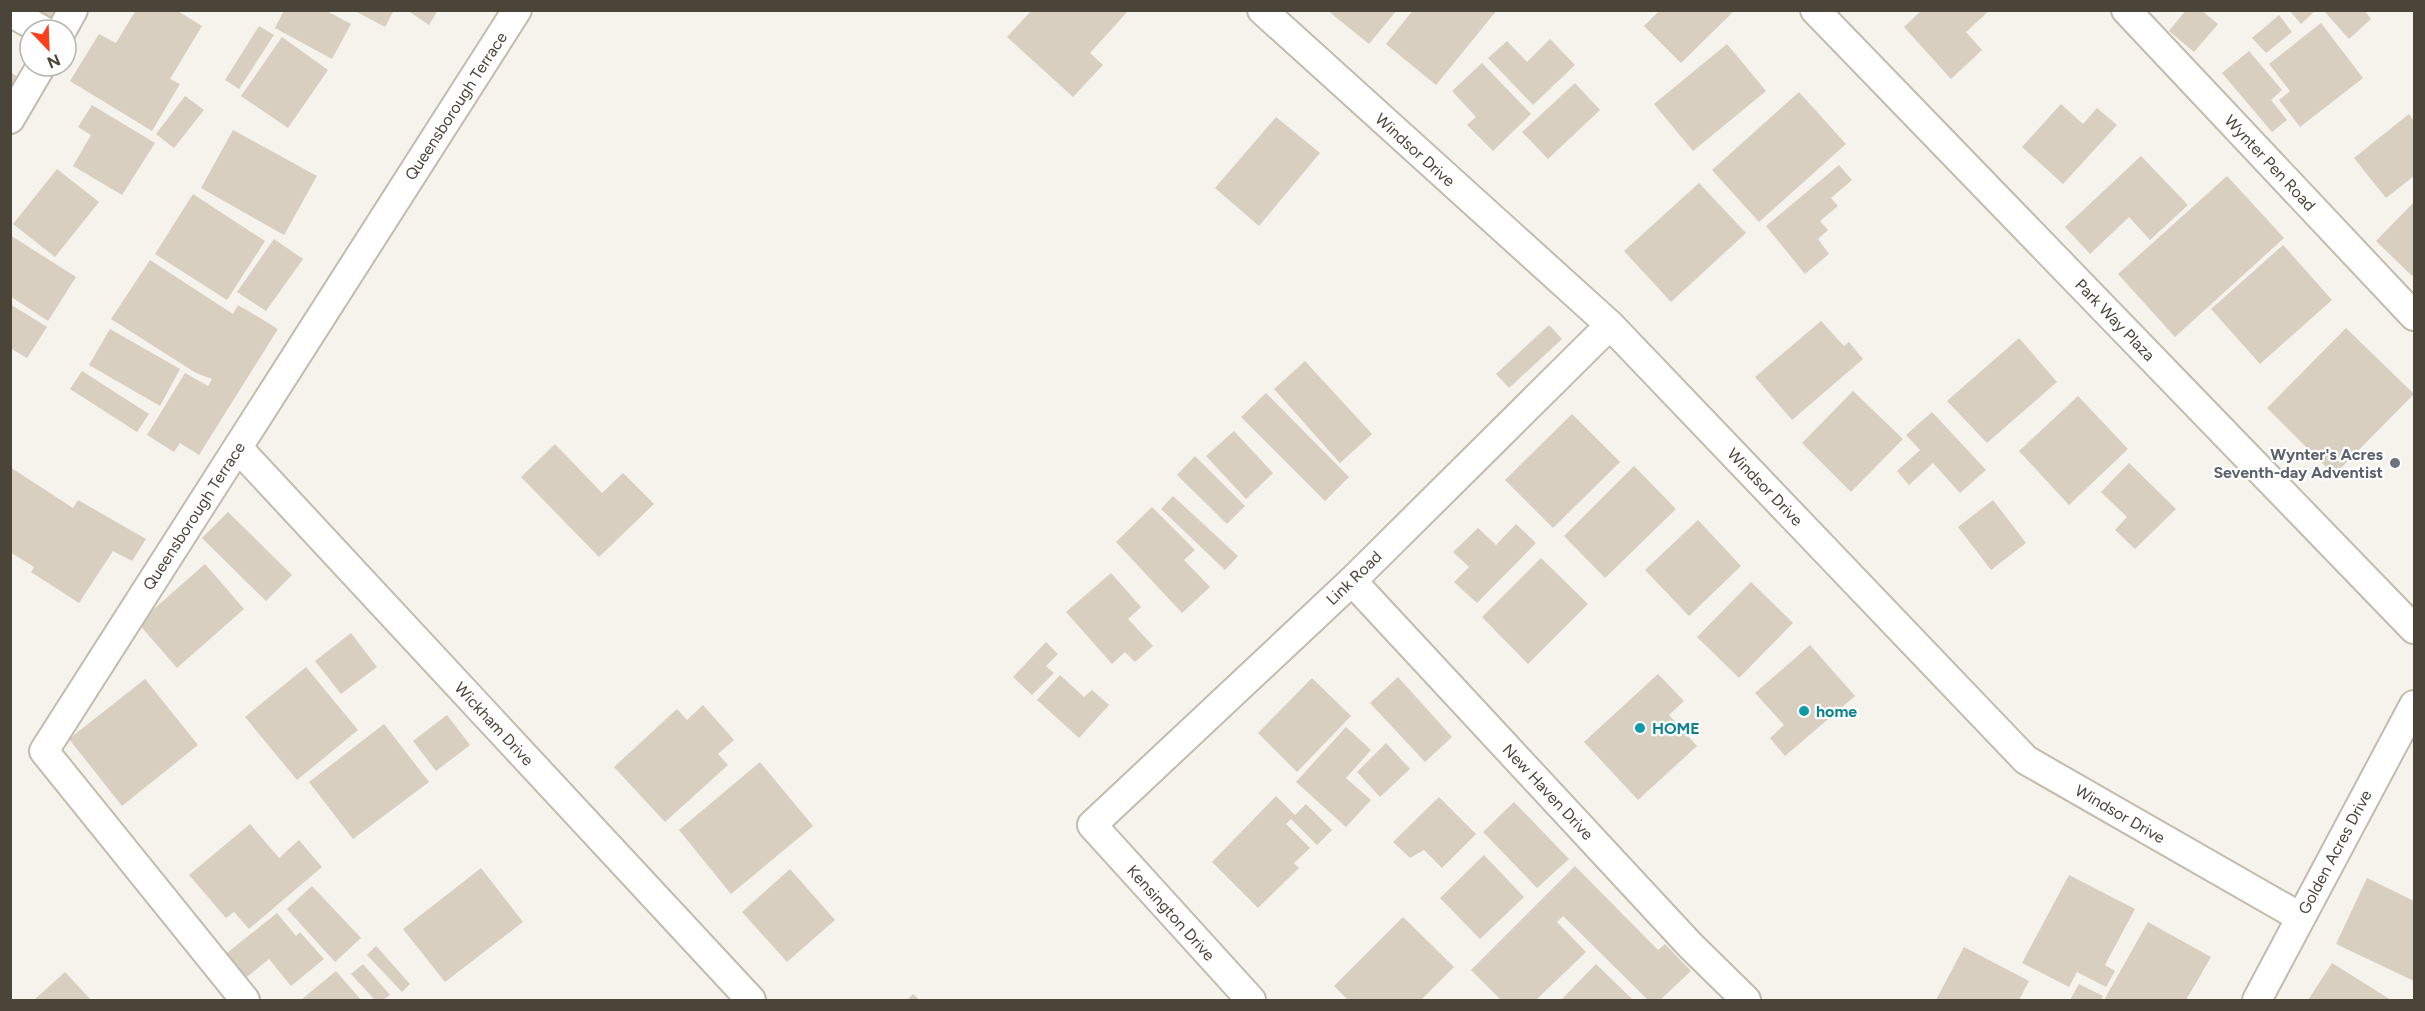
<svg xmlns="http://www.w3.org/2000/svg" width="2425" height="1011" viewBox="0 0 2425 1011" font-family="Figtree,sans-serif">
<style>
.building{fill:#d8cfc1}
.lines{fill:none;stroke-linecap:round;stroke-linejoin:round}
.minor-casing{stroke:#c2bbae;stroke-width:32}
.minor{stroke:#fff;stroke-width:28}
.worship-dot{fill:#6b7280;stroke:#fff;stroke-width:2}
.culture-dot{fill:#0f9aa8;stroke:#fff;stroke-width:2}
.labels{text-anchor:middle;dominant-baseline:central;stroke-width:4.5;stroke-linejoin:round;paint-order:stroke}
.street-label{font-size:16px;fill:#4b4439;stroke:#fff}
.worship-label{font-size:16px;font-weight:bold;fill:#5b616d;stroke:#fff;text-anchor:end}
.culture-label{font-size:16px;font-weight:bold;fill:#0d838f;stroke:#fff;text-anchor:start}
</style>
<rect width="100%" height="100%" fill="#f6f3ec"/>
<g class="building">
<polygon points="24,10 57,10 49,24"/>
<polygon points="136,10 176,10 202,26 170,79 180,84 152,131 70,81 99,34 116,43"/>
<polygon points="284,10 325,10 351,24 332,59 275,28"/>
<polygon points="353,10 394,10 385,27"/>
<polygon points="407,10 438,10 429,25"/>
<polygon points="1032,10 1129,10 1090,53 1103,65 1073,97 1007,37"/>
<polygon points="1327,10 1397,10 1369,44"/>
<polygon points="1413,10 1497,10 1436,85 1386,44"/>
<polygon points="1660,10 1735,10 1681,63 1644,26"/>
<polygon points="1922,10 1990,10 1966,32 1982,50 1951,79 1904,27"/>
<polygon points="2186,10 2201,10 2218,24 2194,52 2169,31"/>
<polygon points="2289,10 2316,10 2301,24"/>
<polygon points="2327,10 2364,10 2371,19 2349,39 2325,12"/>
<polygon points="2279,15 2292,32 2266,53 2252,38"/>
<polygon points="2321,23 2363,78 2300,127 2279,100 2290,91 2269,64"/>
<polygon points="259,26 274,35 239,89 225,80"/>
<polygon points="282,37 328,70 288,128 241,96"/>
<polygon points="1550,39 1575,65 1533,105 1488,58 1507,41 1527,62"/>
<polygon points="1727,44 1766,91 1693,151 1654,104"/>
<polygon points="2249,51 2282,90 2271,100 2287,120 2272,132 2222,73"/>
<polygon points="1482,63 1531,114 1493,151 1467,125 1476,117 1452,91"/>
<polygon points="10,72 20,78 10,94"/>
<polygon points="1575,83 1600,110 1548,159 1522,132"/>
<polygon points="1799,92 1846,144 1759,222 1712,170"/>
<polygon points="185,96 204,110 174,148 156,134"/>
<polygon points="2061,104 2083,124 2097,108 2117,125 2063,184 2022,147"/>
<polygon points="92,105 155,143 122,195 73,166 91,135 78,127"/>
<polygon points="2409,114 2414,121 2414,176 2386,198 2354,158"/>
<polygon points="1276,117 1320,153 1259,226 1215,188"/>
<polygon points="233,130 317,176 284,235 201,188"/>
<polygon points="2141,156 2188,205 2150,240 2129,217 2090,254 2065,227"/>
<polygon points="1839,165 1852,180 1831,198 1838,206 1820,221 1828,230 1818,239 1829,254 1805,274 1766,226"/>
<polygon points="57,169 99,202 55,257 13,224"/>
<polygon points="2227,176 2284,238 2175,337 2118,274"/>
<polygon points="1699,183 1746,233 1671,302 1624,251"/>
<polygon points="193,194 265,241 227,300 155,254"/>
<polygon points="2414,202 2414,273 2412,276 2376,241"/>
<polygon points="10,235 76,277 48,321 10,296"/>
<polygon points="274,239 303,259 266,311 237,292"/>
<polygon points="2283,245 2332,300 2260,364 2211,309"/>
<polygon points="150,260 233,314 238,305 278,329 199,455 180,443 174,452 147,435 185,373 208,386 212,379 196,373 111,319"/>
<polygon points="10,304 47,327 27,358 10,348"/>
<polygon points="1821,321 1844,346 1849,342 1863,359 1792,420 1755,377"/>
<polygon points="1549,325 1562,339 1509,388 1496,374"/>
<polygon points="2346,328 2414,394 2334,475 2267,408"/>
<polygon points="110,329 180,369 160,406 89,365"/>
<polygon points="2019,338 2057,382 1987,443 1947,401"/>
<polygon points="1305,361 1372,434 1340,463 1274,389"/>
<polygon points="82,371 149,414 137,432 70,389"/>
<polygon points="1853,391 1903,439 1851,492 1802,443"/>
<polygon points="1266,393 1349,477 1325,501 1241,417"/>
<polygon points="2078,396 2128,449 2069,505 2019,451"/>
<polygon points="1932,412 1986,470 1960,493 1933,463 1909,485 1897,471 1920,450 1906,435"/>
<polygon points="1572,414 1620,462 1553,528 1505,480"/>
<polygon points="1234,431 1273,473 1246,499 1206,456"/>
<polygon points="555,444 602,493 623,473 654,504 599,557 521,477"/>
<polygon points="1195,456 1245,506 1227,524 1177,475"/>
<polygon points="2129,463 2176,509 2135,549 2115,530 2127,517 2101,492"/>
<polygon points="1634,466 1676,509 1605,578 1564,536"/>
<polygon points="10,467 73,508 78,500 146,539 132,561 113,551 79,603 31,572 34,567 10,552"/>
<polygon points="1173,496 1238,556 1225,570 1161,509"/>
<polygon points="1993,500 2026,543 1991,570 1958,527"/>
<polygon points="1152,507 1195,550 1184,560 1210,587 1182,613 1116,542"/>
<polygon points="228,512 292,575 266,601 202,538"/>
<polygon points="1698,520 1741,566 1689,616 1645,570"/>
<polygon points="1516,524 1536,543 1477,603 1454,582 1469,567 1453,552 1478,528 1496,545"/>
<polygon points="1541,558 1588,604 1528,664 1482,617"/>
<polygon points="205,564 244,609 177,668 138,623"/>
<polygon points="1111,573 1141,607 1128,619 1153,646 1135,662 1125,652 1112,664 1066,612"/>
<polygon points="1751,582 1793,623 1739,678 1697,637"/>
<polygon points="351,633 377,667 341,694 315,661"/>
<polygon points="1046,642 1058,654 1046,666 1054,673 1032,695 1013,677"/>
<polygon points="1810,645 1855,696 1785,756 1770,738 1784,725 1755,693"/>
<polygon points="306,667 358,730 297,780 245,717"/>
<polygon points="1658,674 1684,701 1669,715 1697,746 1638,800 1584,742"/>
<polygon points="1060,675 1084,697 1092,690 1109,705 1079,738 1037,700"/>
<polygon points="1398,677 1452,737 1425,762 1370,703"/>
<polygon points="1312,678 1351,716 1297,772 1258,733"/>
<polygon points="145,679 198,745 122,806 69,739"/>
<polygon points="703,705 734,740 718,754 728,765 665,822 614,767 677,709 687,720"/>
<polygon points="447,715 470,745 436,771 413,741"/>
<polygon points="384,724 429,782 353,839 309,782"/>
<polygon points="1346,727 1371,750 1346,778 1371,800 1346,827 1296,782"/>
<polygon points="1386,743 1410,769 1380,797 1357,772"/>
<polygon points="760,762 813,826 731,894 679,830"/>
<polygon points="1276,796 1295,815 1306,804 1332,830 1317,845 1291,819 1286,824 1310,848 1294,863 1299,868 1258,908 1212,862"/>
<polygon points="1439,797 1476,834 1442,868 1424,850 1410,858 1393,842"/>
<polygon points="1514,802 1569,859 1537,888 1483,832"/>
<polygon points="250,824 279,858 299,840 322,867 249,929 234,912 226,918 189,875"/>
<polygon points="1484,855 1524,897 1480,939 1440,898"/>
<polygon points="1575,866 1658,950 1665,944 1691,971 1660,1000 1648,1000 1563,916 1557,922 1586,952 1536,1000 1501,1000 1471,970"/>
<polygon points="481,868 523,922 445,982 403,929"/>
<polygon points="790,869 835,920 787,962 742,912"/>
<polygon points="2069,875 2135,909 2105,965 2115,971 2106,987 2077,972 2069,987 2022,963"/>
<polygon points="2367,878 2414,901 2414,981 2336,944"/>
<polygon points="312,886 361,938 335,962 287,909"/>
<polygon points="277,913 296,936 300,932 324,959 291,986 269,959 242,981 222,957"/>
<polygon points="1403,917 1454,967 1421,1000 1348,1000 1334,986"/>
<polygon points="2148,922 2211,957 2186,1000 2104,1000"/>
<polygon points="376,946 410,984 402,992 367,955"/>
<polygon points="1964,947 2029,981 2019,1000 1936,1000"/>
<polygon points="2332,963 2391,1000 2308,1000"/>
<polygon points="363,964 390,995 383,1000 375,1000 351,974"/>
<polygon points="1596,964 1633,1000 1561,1000"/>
<polygon points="336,971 361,1000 301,1000"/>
<polygon points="65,972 91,1000 34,1000"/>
<polygon points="2079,984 2103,996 2101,1000 2070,1000"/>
<polygon points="913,994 920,1000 907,1000"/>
</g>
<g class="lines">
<g class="minor-casing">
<g id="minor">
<polyline points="1262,10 1610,325 2026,760 2300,917"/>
<polyline points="1815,10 2414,629"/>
<polyline points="2126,10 2414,316"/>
<polyline points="10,12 42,30"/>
<polyline points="62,30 73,10"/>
<polyline points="10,119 41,66"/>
<polyline points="238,448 751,1000"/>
<polyline points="1352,581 1690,945 1746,1000"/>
<polyline points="245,1000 44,751 517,10"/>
<polyline points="1251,1000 1092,825 1352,581 1610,325"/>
<polyline points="2257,1000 2414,705"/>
</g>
</g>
<use href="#minor" class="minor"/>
</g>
<circle class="worship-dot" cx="2395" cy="463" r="6"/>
<g class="culture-dot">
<circle cx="1804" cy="711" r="6"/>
<circle cx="1640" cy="728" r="6"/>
</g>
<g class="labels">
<g class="street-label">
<text transform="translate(456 106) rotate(-57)">Queensborough Terrace</text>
<text transform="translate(1415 150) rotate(42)">Windsor Drive</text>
<text transform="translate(2270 163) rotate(47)">Wynter Pen Road</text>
<text transform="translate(2115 320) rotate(46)">Park Way Plaza</text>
<text transform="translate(1765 487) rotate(46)">Windsor Drive</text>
<text transform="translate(194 516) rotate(-57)">Queensborough Terrace</text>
<text transform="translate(1354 578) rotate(-44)">Link Road</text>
<text transform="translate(494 724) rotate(47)">Wickham Drive</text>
<text transform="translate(1548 792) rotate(47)">New Haven Drive</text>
<text transform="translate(2120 814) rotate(30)">Windsor Drive</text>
<text transform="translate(2335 852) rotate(-62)">Golden Acres Drive</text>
<text transform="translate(1171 913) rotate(48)">Kensington Drive</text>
</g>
<g class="worship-label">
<text x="2383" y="454">Wynter's Acres<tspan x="2383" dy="18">Seventh-day Adventist</tspan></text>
</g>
<g class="culture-label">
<text x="1816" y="711">home</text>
<text x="1652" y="728">HOME</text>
</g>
</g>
<rect width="2425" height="1011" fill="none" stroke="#4b4439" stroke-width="24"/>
<g transform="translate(48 48) rotate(157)"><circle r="28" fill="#ffffff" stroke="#b7b4b0" stroke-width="1.5"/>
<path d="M0-4.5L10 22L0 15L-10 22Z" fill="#fc3f1d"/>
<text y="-9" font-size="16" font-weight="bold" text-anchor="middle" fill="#4b4439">N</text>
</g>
</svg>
